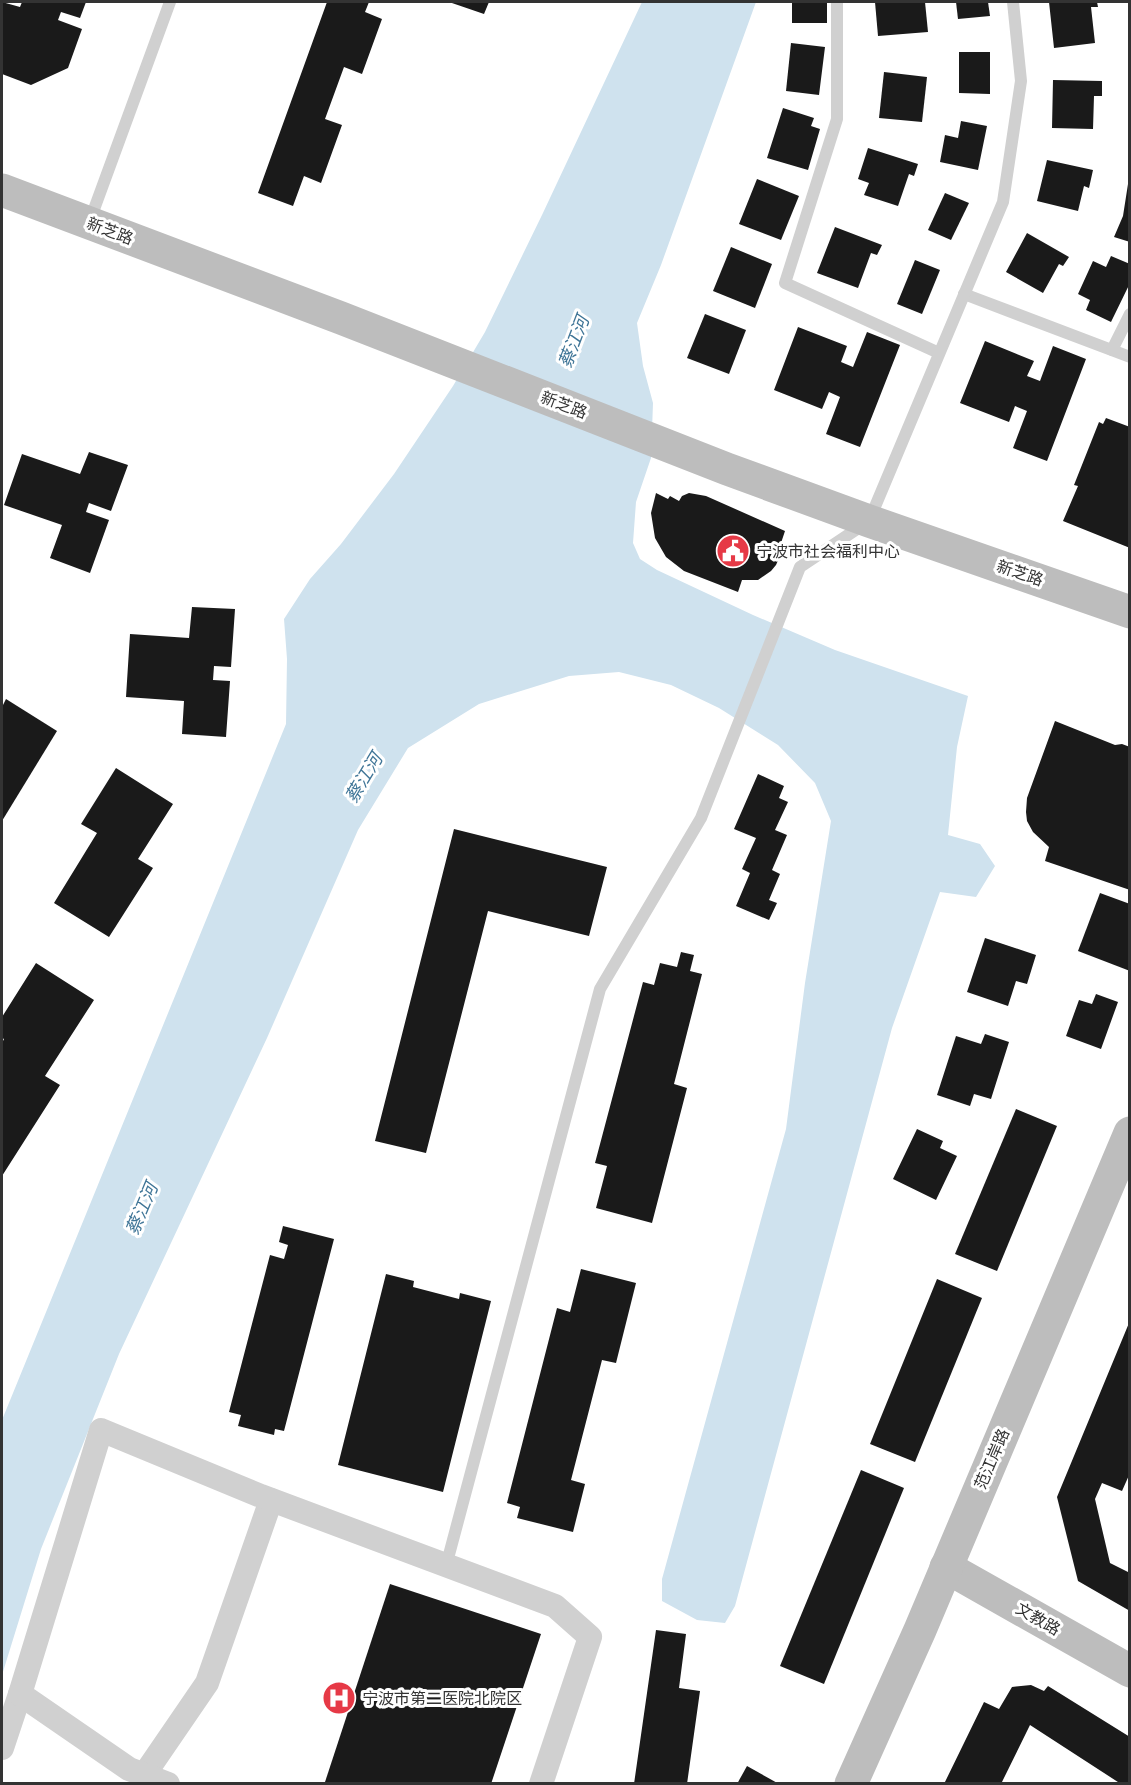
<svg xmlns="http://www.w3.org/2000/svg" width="1131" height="1785" viewBox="0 0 1131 1785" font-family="Figtree,'Noto Sans SC',sans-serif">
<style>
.water{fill:#cfe2ee}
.building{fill:#1a1a1a}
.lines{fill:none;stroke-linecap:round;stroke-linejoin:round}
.lane{stroke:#d0d0d0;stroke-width:12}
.street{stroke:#d0d0d0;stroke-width:24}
.secondary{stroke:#bdbdbd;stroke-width:33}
.labels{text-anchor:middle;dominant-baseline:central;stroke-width:6;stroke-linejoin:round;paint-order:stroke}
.street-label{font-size:16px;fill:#333;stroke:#fff}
.poi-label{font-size:16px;fill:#333;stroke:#fff;text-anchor:start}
.water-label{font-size:18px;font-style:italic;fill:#3f7597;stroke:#fff}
</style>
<rect width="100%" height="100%" fill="#fff"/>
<polygon class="water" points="642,2 756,2 661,265 637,323 643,366 653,403 651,458 636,502 633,543 640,559 657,570 753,615 835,650 968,696 957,747 948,835 980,844 995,866 976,897 940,892 892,1028 735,1606 725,1623 697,1620 662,1601 662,1579 786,1129 805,983 831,821 815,783 778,745 719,708 671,685 619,672 569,676 479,704 408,748 358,830 267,1038 119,1354 41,1549 2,1675 2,1420 286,724 287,659 284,619 310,579 341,544 394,474 453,386 485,332 542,215"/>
<g class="building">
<polygon points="2,2 20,7 22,2 86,2 80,18 61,12 58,20 82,29 68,68 31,85 2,74"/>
<polygon points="327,2 369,2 365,12 382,19 362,74 344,67 325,119 342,125 321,183 304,176 293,206 258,193"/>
<polygon points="449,2 489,2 484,14"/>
<rect x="792" y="2" width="35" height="21"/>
<polygon points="875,2 925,2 928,32 878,36"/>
<polygon points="956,2 988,2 990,16 958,19"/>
<polygon points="1049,2 1097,2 1098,7 1091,7 1095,43 1054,48"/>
<polygon points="791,43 825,47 819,95 786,91"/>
<polygon points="959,52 990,52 990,94 959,93"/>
<polygon points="884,72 927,77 922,122 879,118"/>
<polygon points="1053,80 1102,81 1102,96 1094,96 1093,129 1052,128"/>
<polygon points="783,108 814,118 811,126 820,129 808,170 767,158"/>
<polygon points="961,121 987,126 978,170 940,162 945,135 958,138"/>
<polygon points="868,148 918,164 914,176 909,174 898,206 864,195 869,183 858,179"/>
<polygon points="1047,160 1093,170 1089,188 1084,186 1078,211 1037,201"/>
<polygon points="757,179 799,196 781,240 739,224"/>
<polygon points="1128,184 1130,184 1130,242 1114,237 1123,216"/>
<polygon points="945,193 969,203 951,240 928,230"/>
<polygon points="835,227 882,245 877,255 871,253 858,288 817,273"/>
<polygon points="1027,233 1069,257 1063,266 1059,264 1043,293 1006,272"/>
<polygon points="731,247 772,264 755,308 713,291"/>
<polygon points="1111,256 1130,264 1130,283 1111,322 1086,310 1090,300 1078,294 1093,261 1106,267"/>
<polygon points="915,260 940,270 922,314 897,304"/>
<polygon points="705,314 746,330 729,374 687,358"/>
<polygon points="798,327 847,346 841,362 853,367 867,332 900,345 860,447 826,434 840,397 829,392 822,409 774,390"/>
<polygon points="985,341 1034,361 1027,376 1040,381 1053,346 1086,359 1047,461 1013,448 1027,411 1015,406 1009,422 960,403"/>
<polygon points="1106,418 1130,427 1130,548 1063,521 1078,486 1074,485 1099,422 1103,424"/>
<polygon points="89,452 128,465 111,511 89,503 86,512 109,520 90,573 50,558 62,525 4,505 22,454 80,474"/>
<polygon points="656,493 668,499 670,496 679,501 682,496 689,493 706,496 785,531 777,555 780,556 776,565 771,571 758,580 742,580 738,592 684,571 666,557 655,538 651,513"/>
<polygon points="192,607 235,609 231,667 214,666 213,680 230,681 226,737 182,734 184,701 126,697 130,634 189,638"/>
<polygon points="6,699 57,731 2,821 2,707"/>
<polygon points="1055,721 1115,745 1122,744 1130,747 1130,890 1045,861 1049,847 1033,832 1027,821 1026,812 1027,798"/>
<polygon points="116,768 173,804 138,859 153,868 109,937 54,903 97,833 81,824"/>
<polygon points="758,774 784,786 779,798 788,802 775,830 787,835 772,870 780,874 769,900 777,903 769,920 736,906 750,873 742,869 756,838 734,829"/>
<polygon points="454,829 607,867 589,936 488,911 426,1153 375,1141"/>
<polygon points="1100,893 1130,904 1130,971 1078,951"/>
<polygon points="985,938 1036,955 1027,984 1016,981 1008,1006 967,992"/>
<polygon points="681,952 694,955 690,971 702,974 674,1084 687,1088 652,1223 596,1208 607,1166 595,1163 643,982 654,985 660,963 677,967"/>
<polygon points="36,963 94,1000 45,1076 60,1085 2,1176 2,1043 4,1039 2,1038 2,1017"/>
<polygon points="1096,994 1118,1002 1101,1049 1066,1036 1079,1000 1092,1004"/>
<polygon points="985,1034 1009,1042 991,1099 974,1094 970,1106 937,1095 956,1036 981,1044"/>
<polygon points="1016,1109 1057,1126 997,1271 955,1254"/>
<polygon points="917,1129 943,1141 940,1148 957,1156 936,1200 893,1179"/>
<polygon points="283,1226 334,1239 284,1431 275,1429 274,1435 238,1426 241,1415 229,1412 270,1255 284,1259 288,1245 279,1242"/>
<polygon points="581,1269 636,1283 616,1363 602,1360 571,1480 585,1484 573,1532 517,1518 520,1507 507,1503 557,1308 570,1312"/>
<polygon points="386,1274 414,1281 413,1287 459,1299 460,1293 491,1301 443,1492 338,1465"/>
<polygon points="937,1279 982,1298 915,1462 870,1444"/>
<polygon points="1129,1323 1130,1473 1122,1491 1102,1483 1095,1499 1110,1563 1130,1573 1130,1611 1078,1581 1057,1497"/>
<polygon points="861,1470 904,1488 824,1684 780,1666"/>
<polygon points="390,1584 541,1634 491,1784 329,1784 325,1782"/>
<polygon points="656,1630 686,1634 679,1688 700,1691 687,1784 634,1784"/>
<polygon points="1031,1685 1044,1691 1048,1686 1130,1737 1130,1784 1121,1784 1030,1725 1001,1784 944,1784 984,1702 999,1709 1012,1687"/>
<polygon points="747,1766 779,1784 737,1784"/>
</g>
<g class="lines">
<g class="lane">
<polyline points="837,2 837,119 785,283 939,353"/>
<polyline points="89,223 170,2"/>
<polyline points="964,294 1130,357"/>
<polyline points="1112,350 1130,314"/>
<polyline points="446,1566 600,989 701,818 800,567 869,521 1003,202 1021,81 1013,2"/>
</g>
<g class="street">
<polyline points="2,1748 20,1694"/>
<polyline points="144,1775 207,1683 271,1500"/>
<polyline points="168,1784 129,1769 20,1694 101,1430 261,1496 555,1606 590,1637 541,1784"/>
</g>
<g class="secondary">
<polyline points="2,190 341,318 727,469 869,521 1130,612"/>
<polyline points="946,1567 1130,1671"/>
<polyline points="851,1784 920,1630 1130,1133"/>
</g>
</g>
<defs>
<g id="civic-disc" transform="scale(1.725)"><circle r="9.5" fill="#e63946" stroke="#fff"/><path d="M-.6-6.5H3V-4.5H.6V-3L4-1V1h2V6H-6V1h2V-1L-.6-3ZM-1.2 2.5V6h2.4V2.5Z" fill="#fff"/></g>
<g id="hospital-disc" transform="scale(1.725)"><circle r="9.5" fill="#e63946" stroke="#fff"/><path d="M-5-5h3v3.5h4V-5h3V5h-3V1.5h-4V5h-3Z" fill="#fff"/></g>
</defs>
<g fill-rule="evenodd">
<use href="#civic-disc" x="733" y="551"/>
<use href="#hospital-disc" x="339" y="1698"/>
</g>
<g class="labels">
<g class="street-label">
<text transform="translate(110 231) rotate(21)">新芝路</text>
<text transform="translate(564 405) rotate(21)">新芝路</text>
<text transform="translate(1020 573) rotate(19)">新芝路</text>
<text transform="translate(992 1459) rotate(-67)">范江岸路</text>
<text transform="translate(1038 1619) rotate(30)">文教路</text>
</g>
<g class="poi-label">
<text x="756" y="551">宁波市社会福利中心</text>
<text x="362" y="1698">宁波市第二医院北院区</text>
</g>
<g class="water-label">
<text transform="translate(574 342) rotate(-69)">蔡江河</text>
<text transform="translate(364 778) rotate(-59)">蔡江河</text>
<text transform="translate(142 1209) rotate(-67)">蔡江河</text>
</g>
</g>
<rect width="1131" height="1785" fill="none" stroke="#333333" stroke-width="6"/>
</svg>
